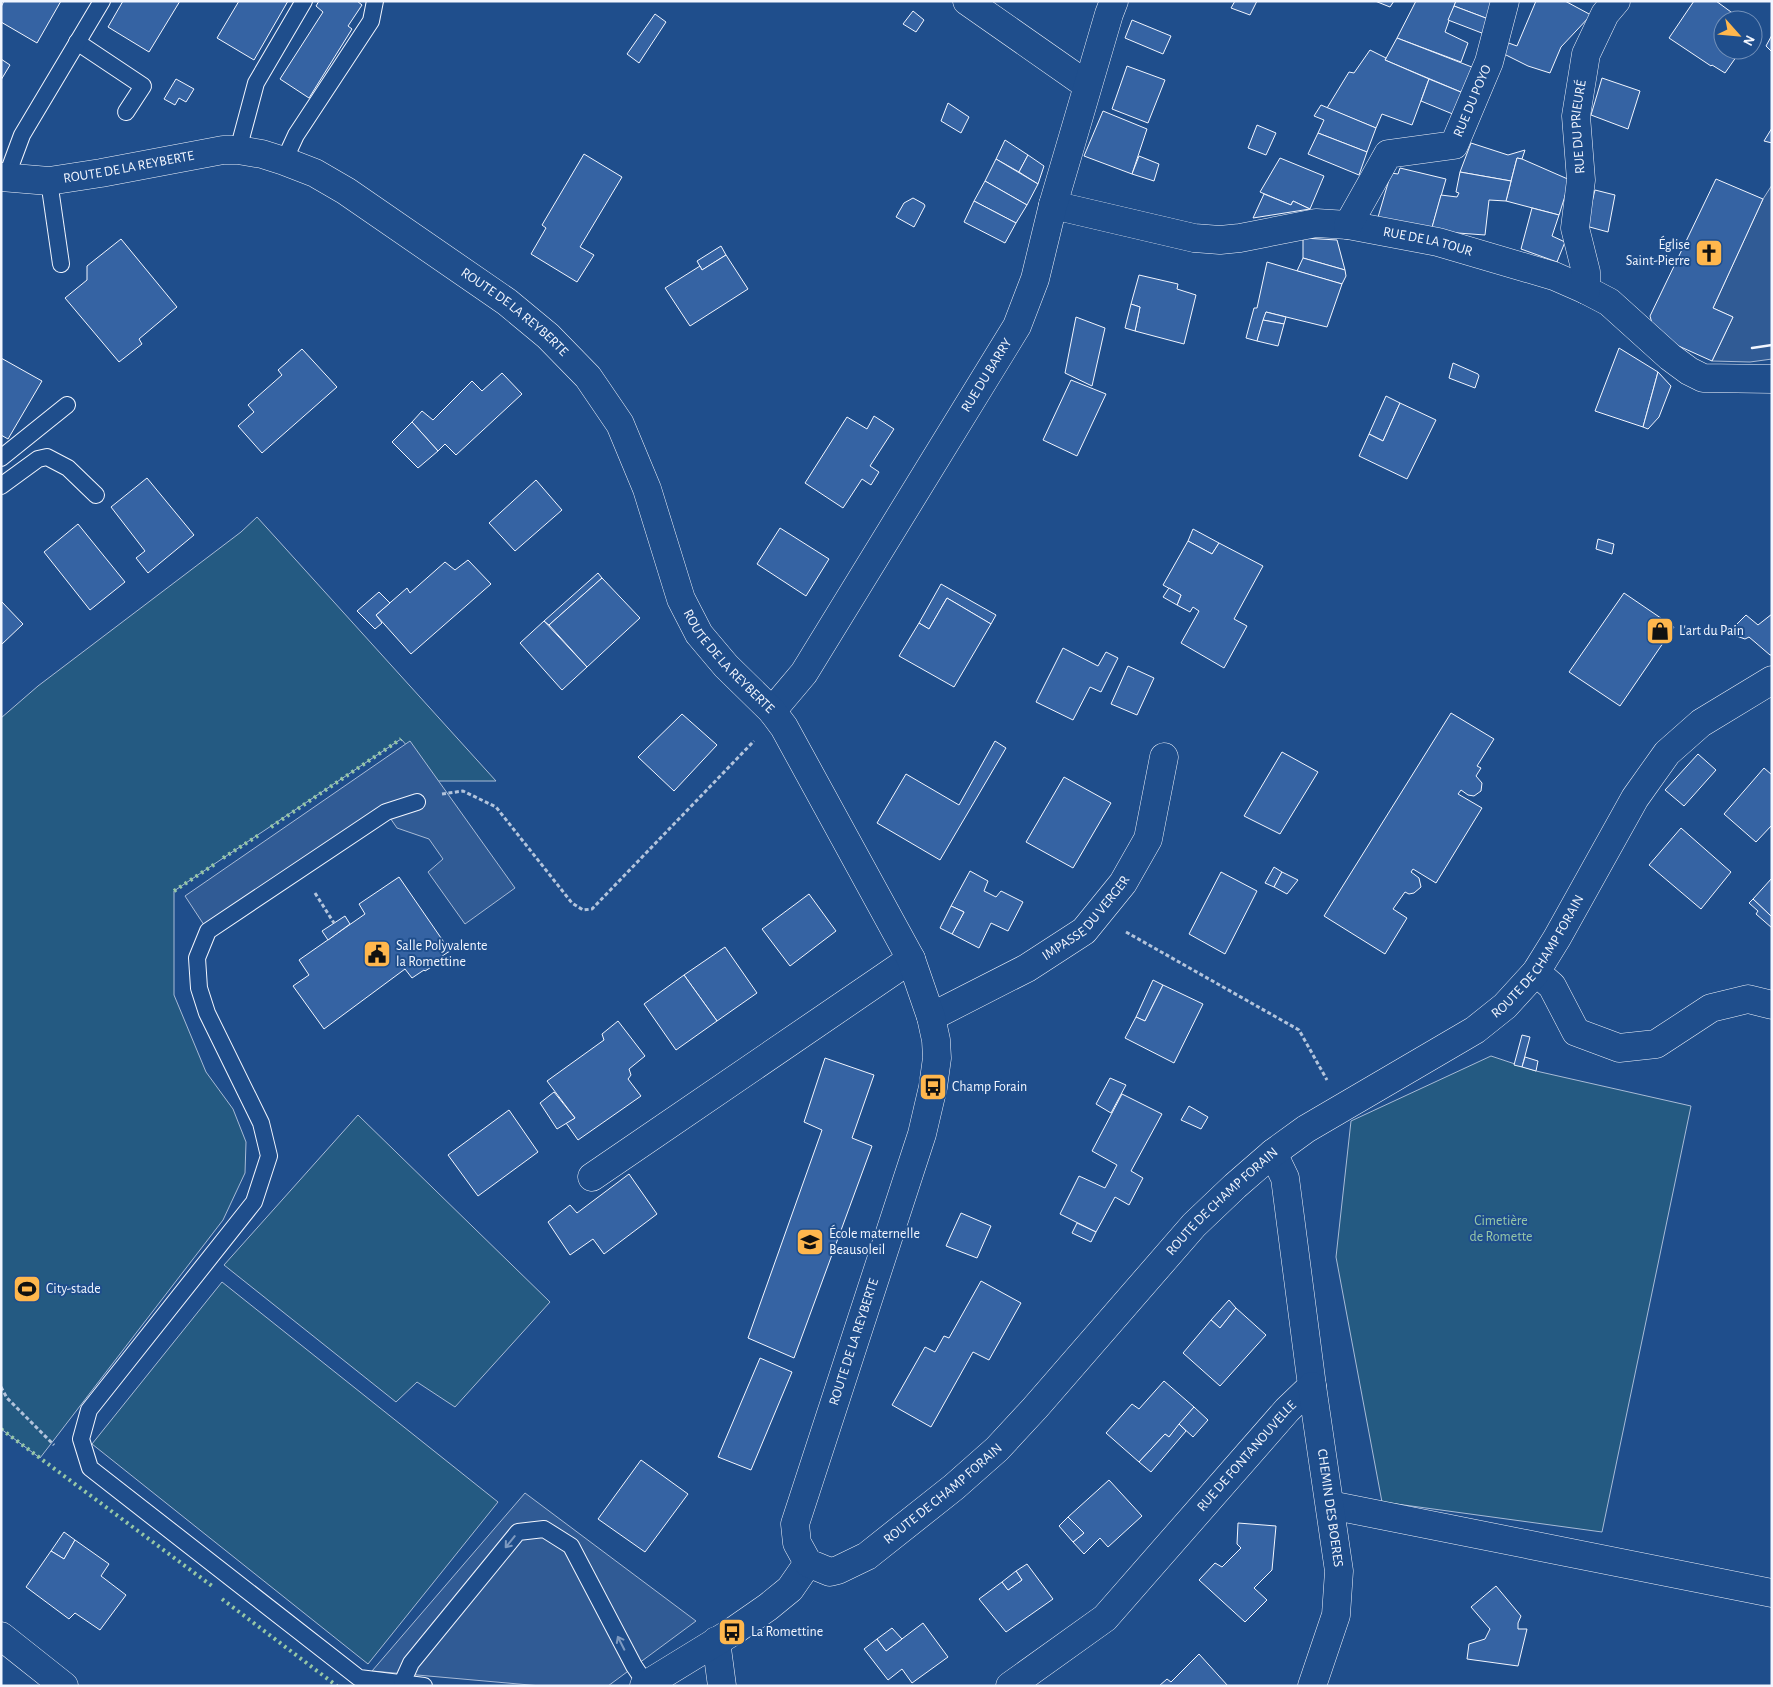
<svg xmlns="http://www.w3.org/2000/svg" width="1773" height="1687" viewBox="0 0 1773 1687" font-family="'Alegreya Sans',sans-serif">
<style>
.green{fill:#245a82;stroke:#a8bbd7}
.parking{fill:#305b95;stroke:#a8bbd7}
.building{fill:#3563a3;stroke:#f2f6ff}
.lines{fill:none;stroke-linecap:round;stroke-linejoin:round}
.service-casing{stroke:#f2f6ff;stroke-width:18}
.minor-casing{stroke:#f2f6ff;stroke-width:29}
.secondary-casing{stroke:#f2f6ff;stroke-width:29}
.path{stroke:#b3c4dc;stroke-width:3;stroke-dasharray:4 2.5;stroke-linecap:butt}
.service{stroke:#1f4e8c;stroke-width:16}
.minor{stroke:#1f4e8c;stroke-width:28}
.secondary{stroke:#1f4e8c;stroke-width:28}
.hedge{stroke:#97c8a6;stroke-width:4;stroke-dasharray:2.5 4;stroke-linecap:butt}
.wall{stroke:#f2f6ff;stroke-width:2.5}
.oneway{stroke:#7e9ac0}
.labels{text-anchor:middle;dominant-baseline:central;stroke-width:4;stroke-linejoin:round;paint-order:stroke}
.street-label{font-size:14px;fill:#f2f6ff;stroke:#1f4e8c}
.poi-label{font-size:14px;fill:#f2f6ff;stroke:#1f4e8c;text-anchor:start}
.park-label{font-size:14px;fill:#97c8a6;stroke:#1f4e8c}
</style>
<rect width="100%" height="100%" fill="#1f4e8c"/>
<g class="green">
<polygon points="257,517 496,781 438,781 401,739 174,891 174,995 206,1072 233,1109 246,1142 245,1173 223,1220 40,1458 1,1429 1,718 38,686 241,532"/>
<polygon points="1491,1056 1536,1071 1691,1106 1602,1532 1382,1502 1336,1257 1351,1121"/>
<polygon points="358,1115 550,1302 455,1407 417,1382 396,1402 224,1265"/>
<polygon points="222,1282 498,1502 368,1664 92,1444"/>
</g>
<g class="parking">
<polygon points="1772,185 1772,359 1750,362 1712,361 1733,317 1713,308 1763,199"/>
<polygon points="410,741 515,888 465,924 428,872 443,859 429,839 397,828 386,812 208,931 185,896"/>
<polygon points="525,1493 696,1621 608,1686 541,1686 372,1671"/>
</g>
<g class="building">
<polygon points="4,1 61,1 37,43 1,22 1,7"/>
<polygon points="123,1 180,1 149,52 108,27"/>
<polygon points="239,1 288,1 254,60 217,38"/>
<polygon points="319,1 357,1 362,5 348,26 352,29 309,98 280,79 323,12 316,6"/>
<polygon points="1235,1 1257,1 1250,15 1231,8"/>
<polygon points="1375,1 1394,1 1390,7"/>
<polygon points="1416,1 1456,1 1445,32 1468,43 1461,62 1397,38"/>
<polygon points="1456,1 1491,1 1491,20 1454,6"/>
<polygon points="1536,1 1565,1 1591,15 1561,47 1550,73 1528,66 1498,51 1503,41 1517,46"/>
<polygon points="1694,1 1716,1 1742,20 1723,20 1723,50 1741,50 1725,73 1712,65 1711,66 1669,38"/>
<polygon points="1454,6 1491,20 1487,35 1448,20"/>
<polygon points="913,11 924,20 916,32 903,24"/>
<polygon points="655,14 666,22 639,63 627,54"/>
<polygon points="1132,20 1171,36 1163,54 1125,38"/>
<polygon points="1772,35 1772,52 1766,46"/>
<polygon points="1397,38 1477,69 1468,95 1385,60"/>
<polygon points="1370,50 1386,58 1385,60 1429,79 1412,125 1382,114 1376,128 1327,108 1349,72 1354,73"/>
<polygon points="1,59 10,65 1,80"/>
<polygon points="1127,66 1165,80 1148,123 1112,109"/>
<polygon points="1602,78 1640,91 1628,129 1591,115"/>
<polygon points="176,79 194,89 186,102 179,98 175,105 164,99"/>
<polygon points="1429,79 1468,95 1460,117 1421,101"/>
<polygon points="948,103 969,117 961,133 941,121"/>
<polygon points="1321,105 1376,128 1367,152 1318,133 1324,120 1314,116"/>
<polygon points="1103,111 1147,129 1132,174 1084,156"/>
<polygon points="1257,125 1276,133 1266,155 1248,148"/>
<polygon points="1772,128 1772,143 1764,141"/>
<polygon points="1318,133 1367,152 1359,175 1308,154"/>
<polygon points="1005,140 1028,155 1019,172 996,159"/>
<polygon points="1471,143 1508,155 1525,150 1522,159 1517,158 1511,181 1460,172"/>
<polygon points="584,154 622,177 580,247 594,255 577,282 531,254 546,228 542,225"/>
<polygon points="1028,155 1044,166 1038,184 1019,172"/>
<polygon points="1139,156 1159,164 1154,181 1132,174"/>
<polygon points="1280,158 1324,176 1310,209 1293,201 1291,205 1260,192"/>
<polygon points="1517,158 1522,159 1570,180 1559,215 1506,201"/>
<polygon points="996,159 1038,184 1027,205 985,181"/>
<polygon points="1400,168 1446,179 1431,231 1376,224 1391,173 1398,174"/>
<polygon points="1460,172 1511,181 1506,201 1489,200 1485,235 1431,231 1441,195 1457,197 1459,193 1456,192"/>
<polygon points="1716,179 1763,199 1713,308 1733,317 1712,361 1663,339 1653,327 1650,316"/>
<polygon points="985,181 1027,205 1016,223 974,201"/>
<polygon points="1595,190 1615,195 1608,232 1586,226"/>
<polygon points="1264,194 1291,205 1293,201 1310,209 1253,218"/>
<polygon points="913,198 924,204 925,206 914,227 896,217 904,203"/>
<polygon points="974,201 1016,223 1005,243 964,222"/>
<polygon points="1532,208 1559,215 1552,236 1565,242 1557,262 1521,249"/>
<polygon points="1303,238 1337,240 1345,270 1303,258"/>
<polygon points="121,239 177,307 139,339 142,344 119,362 65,298 87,280 87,266"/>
<polygon points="721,246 726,255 702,270 697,261"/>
<polygon points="726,255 748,289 690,326 665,288 700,266 702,270"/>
<polygon points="1303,258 1345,270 1346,276 1342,284 1297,271"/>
<polygon points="1267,262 1342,284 1327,327 1266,312 1257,341 1246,338 1254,308 1257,308"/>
<polygon points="1139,275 1178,284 1177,289 1196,295 1184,344 1135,331 1140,307 1131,304"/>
<polygon points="1131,304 1140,307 1135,331 1125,328"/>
<polygon points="1266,312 1286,317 1284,324 1263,320"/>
<polygon points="1076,317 1105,328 1092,386 1065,373"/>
<polygon points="1263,320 1284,324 1278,346 1257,341"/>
<polygon points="1619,348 1658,372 1643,427 1595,411"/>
<polygon points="302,349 337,387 262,453 238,426 254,412 248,405 282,375 278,370"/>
<polygon points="1,358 42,381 8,439 1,435"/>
<polygon points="1453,363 1478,374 1479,376 1475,388 1449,378"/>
<polygon points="1658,372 1671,386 1659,417 1648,429 1643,427"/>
<polygon points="502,373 522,394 456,455 445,444 438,451 412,422 422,411 433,420 472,381 482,391"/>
<polygon points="1071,380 1106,394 1077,456 1043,440"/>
<polygon points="1386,396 1400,403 1383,441 1369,434"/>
<polygon points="1400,403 1436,420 1407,479 1359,456 1369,434 1383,441"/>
<polygon points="874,416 894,429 870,466 879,472 871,485 862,479 843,508 805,483 847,417 867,429"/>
<polygon points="412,422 438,451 418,468 392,442"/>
<polygon points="147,478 194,535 148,573 136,558 145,551 111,507"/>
<polygon points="536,480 562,510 515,551 489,523"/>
<polygon points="78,524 125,582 90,610 44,552"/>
<polygon points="780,528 829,559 806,596 757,564"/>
<polygon points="1193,529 1219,543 1212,554 1188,541"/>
<polygon points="1598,539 1614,544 1612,554 1596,549"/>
<polygon points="1188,541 1212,554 1219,543 1263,566 1234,619 1247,626 1224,668 1181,643 1199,611 1193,607 1190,612 1177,605 1181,595 1163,585"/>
<polygon points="468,560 491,584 411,654 376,615 407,588 410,593 445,562 455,570"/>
<polygon points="598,573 602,578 549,625 544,621"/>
<polygon points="602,578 640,618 587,667 549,625"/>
<polygon points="941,584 996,615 991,624 947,598 929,629 919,623"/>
<polygon points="1169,588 1181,595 1177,605 1163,597"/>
<polygon points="379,592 390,603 376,615 382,623 375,629 357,611"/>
<polygon points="1624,593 1674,627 1620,706 1569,672"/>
<polygon points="947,598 991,624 954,687 899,656 919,623 929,629"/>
<polygon points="1,601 23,624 1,645"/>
<polygon points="1772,614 1772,655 1770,655 1749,637 1745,639 1728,633 1746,615 1758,625"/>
<polygon points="544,621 587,667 562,690 520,643"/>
<polygon points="1063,648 1098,666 1106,652 1118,658 1101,692 1090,687 1073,720 1036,702"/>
<polygon points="1128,666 1154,678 1137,715 1111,704"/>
<polygon points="1451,713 1494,739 1477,766 1481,768 1476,776 1482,783 1481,791 1474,796 1468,795 1461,790 1458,794 1482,808 1436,883 1413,869 1411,872 1419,878 1421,887 1414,893 1409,894 1405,892 1393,909 1407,918 1385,954 1324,916"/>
<polygon points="682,714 717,745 674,791 638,757"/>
<polygon points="995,741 1006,748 940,860 877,823 906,774 959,805"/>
<polygon points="1282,752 1318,772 1280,834 1244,816"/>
<polygon points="1698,754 1716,770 1684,806 1665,790"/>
<polygon points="1764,768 1772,775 1772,825 1756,842 1724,814"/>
<polygon points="1064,777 1111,803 1073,868 1026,842"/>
<polygon points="1681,828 1731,872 1701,909 1649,865"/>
<polygon points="1274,867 1282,872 1274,887 1265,883"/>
<polygon points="970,871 988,881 984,891 996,897 1001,891 1023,902 1008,931 991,923 979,948 952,934 964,912 951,906"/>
<polygon points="1221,872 1257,891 1225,954 1189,934"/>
<polygon points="1282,872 1298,880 1287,894 1274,887"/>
<polygon points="399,877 450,951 442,956 441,961 425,971 424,970 412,978 405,969 324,1029 293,986 309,975 299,960 365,914 359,904"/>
<polygon points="1772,878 1772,917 1753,899"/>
<polygon points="809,894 836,931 790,966 762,929"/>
<polygon points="1753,899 1772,917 1772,928 1756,914 1758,911 1749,903"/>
<polygon points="951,906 964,912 952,934 940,928"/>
<polygon points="345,916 350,924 328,940 322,931"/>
<polygon points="725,947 757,993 717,1021 684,975"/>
<polygon points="684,975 717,1021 676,1050 644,1004"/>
<polygon points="1153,980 1163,985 1145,1021 1136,1017"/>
<polygon points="1163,985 1203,1004 1174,1063 1125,1038 1136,1017 1145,1021"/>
<polygon points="618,1021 645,1056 629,1069 631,1075 628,1079 641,1096 578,1140 566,1123 575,1118 547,1081 604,1040 602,1034"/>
<polygon points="1522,1035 1530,1037 1522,1067 1514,1065"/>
<polygon points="1525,1057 1538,1061 1536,1071 1522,1067"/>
<polygon points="825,1058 874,1075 852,1138 872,1146 794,1358 748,1338 822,1130 804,1122"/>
<polygon points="1110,1078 1126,1085 1111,1113 1096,1104"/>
<polygon points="554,1092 575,1118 557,1129 540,1103"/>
<polygon points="1122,1094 1162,1114 1131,1171 1143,1178 1129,1205 1115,1197 1096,1232 1060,1214 1079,1176 1105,1188 1117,1165 1092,1151"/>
<polygon points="1189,1106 1208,1117 1201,1129 1181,1120"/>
<polygon points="509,1110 538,1152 478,1196 448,1155"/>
<polygon points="629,1174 657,1214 604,1254 593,1239 570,1255 548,1222 570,1205 577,1213"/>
<polygon points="961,1213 991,1226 977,1258 946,1246"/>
<polygon points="1077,1223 1096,1232 1091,1242 1072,1233"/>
<polygon points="981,1281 1021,1303 989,1360 973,1352 931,1427 892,1405 925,1347 935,1352 944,1336 949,1338"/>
<polygon points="1229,1300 1236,1308 1220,1328 1211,1320"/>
<polygon points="1236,1308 1266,1335 1220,1386 1183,1353 1211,1320 1220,1328"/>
<polygon points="760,1358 792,1372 751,1470 718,1457"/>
<polygon points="1164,1381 1194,1407 1169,1437 1165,1434 1139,1462 1106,1433 1132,1404 1139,1409"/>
<polygon points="1194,1407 1208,1420 1193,1437 1179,1424"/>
<polygon points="1179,1424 1186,1431 1151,1472 1139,1462 1165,1434 1169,1437"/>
<polygon points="641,1460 688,1494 645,1552 598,1519"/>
<polygon points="1109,1480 1142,1516 1108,1547 1100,1538 1084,1554 1073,1542 1084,1533 1068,1517"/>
<polygon points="1068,1517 1084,1533 1073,1542 1059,1526"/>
<polygon points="1238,1523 1276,1526 1272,1570 1254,1588 1267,1600 1245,1622 1199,1580 1215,1563 1222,1567 1241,1548 1237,1544"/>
<polygon points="64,1532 75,1540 64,1559 51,1551"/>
<polygon points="75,1540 109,1564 101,1576 126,1595 100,1630 75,1613 69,1619 26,1587 51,1551 64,1559"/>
<polygon points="1027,1564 1053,1599 1006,1632 979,1599 1002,1582 1008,1590 1022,1580 1016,1571"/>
<polygon points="1016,1571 1022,1580 1008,1590 1002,1582"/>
<polygon points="1496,1586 1521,1616 1518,1623 1518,1629 1527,1629 1518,1666 1467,1659 1469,1644 1485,1639 1490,1629 1471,1607"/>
<polygon points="923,1623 948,1657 912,1683 902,1669 888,1680 864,1649 877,1639 886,1651"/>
<polygon points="892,1628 902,1639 886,1651 877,1639"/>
<polygon points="1199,1654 1228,1686 1159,1686 1167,1679 1171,1682"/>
</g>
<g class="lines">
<g class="service-casing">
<g id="service">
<polyline points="77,42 143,86 126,112"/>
<polyline points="238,150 256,83 304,1"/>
<polyline points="284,161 296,135 371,21 375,1"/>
<polyline points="6,178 22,135 102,1"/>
<polyline points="49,181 61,264"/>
<polyline points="1,458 67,405"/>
<polyline points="1,486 38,459 47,457 68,468 96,495"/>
<polyline points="417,802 386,812 208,931 197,958 199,988 207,1013 261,1123 269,1156 254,1202 89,1410 81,1439 90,1468 359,1678 424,1686"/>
<polyline points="402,1683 411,1663 518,1532 544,1529 571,1546 634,1666 646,1684"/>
</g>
</g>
<g class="minor-casing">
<g id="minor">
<polyline points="967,1 1087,85"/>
<path id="s1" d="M1053,205L1194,238L1220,240L1240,238L1316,223L1348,225L1438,242L1554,276L1586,290L1609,302L1670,357L1689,371L1703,378L1772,379"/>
<path id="s2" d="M1348,225L1388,154L1454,145L1489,62L1505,1"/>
<path id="s3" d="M1586,290V272L1575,228L1581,180L1576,116L1586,54L1605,14L1616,1"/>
<path id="s4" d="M772,711L804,673L1017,326L1035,279L1053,205L1109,14L1114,1"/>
<polyline points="1536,972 1552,986 1576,1032 1619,1048 1656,1044 1711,1008 1748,999 1772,1005"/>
<path id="s5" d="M931,1017L1027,968L1084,931L1123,883L1148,839L1164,757"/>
<polyline points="592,1177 911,959"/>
<polyline points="1330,1505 1772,1593"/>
<polyline points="1,1636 64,1686"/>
<polyline points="716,1641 722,1686"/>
<polyline points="644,1686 732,1632 768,1607 790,1589 808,1563"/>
<path id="s6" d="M1010,1686L1105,1618L1287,1410L1312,1386L1285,1178L1273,1153"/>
<polyline points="1312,1686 1336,1615 1339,1571 1312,1386"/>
</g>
</g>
<g class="secondary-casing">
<g id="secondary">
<path id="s7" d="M1,177L49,181L101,173L223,150H238L262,154L284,161L315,173L346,191L507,302L548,336L588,377L620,424L647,489L681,599L699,634L726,666L772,711L784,727L911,959L931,1017L936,1040L937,1058L933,1087L922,1134L795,1524L797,1543L808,1563L830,1572L838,1570L867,1556L954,1487L997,1449L1035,1408L1194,1225L1235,1186L1273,1153L1306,1129L1475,1030L1505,1006L1536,972L1557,938L1635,798L1667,753L1701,723L1772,680"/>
</g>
</g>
<g class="path">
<polyline points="442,794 463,791 496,807 572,903 583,910 592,909 754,741"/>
<polyline points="315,893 334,923"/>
<polyline points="1126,932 1299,1030 1327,1080"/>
<polyline points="1,1387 7,1398 54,1445"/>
</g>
<use href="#service" class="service"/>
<use href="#minor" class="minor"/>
<use href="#secondary" class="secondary"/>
<g class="hedge">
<polyline points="271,827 401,739"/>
<polyline points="223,858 259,835"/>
<polyline points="174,891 215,864"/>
<polyline points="1,1429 212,1586"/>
<polyline points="222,1599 337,1686"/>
</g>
<polyline class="wall" points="1752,348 1772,345"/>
</g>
<defs><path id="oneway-shaft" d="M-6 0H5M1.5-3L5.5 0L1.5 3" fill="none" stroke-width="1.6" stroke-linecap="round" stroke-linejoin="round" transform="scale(1.25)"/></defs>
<g class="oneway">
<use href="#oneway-shaft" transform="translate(510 1542) rotate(129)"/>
<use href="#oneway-shaft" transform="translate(621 1643) rotate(-117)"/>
</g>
<defs>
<g id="church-square" transform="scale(1.4375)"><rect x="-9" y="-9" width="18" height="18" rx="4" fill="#ffb74d" stroke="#1f4e8c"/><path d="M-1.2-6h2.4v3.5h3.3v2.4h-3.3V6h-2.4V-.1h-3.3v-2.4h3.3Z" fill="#111"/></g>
<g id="shop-square" transform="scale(1.4375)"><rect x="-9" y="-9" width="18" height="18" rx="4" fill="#ffb74d" stroke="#1f4e8c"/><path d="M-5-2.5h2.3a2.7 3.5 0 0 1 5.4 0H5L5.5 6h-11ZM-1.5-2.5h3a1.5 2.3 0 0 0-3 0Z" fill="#111"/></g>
<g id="civic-square" transform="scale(1.4375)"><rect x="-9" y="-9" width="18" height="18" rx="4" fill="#ffb74d" stroke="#1f4e8c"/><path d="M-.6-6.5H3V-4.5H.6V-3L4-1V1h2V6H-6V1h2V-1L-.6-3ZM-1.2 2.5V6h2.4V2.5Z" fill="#111"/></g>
<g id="bus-square" transform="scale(1.4375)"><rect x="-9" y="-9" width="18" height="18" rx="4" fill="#ffb74d" stroke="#1f4e8c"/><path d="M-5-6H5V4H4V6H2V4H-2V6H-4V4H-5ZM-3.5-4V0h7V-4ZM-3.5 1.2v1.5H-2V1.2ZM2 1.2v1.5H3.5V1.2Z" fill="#111"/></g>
<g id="school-square" transform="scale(1.4375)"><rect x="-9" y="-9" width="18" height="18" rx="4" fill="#ffb74d" stroke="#1f4e8c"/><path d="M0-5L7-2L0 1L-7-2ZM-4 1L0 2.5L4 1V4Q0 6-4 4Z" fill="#111"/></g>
<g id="stadium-square" transform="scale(1.4375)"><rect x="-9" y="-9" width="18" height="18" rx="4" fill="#ffb74d" stroke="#1f4e8c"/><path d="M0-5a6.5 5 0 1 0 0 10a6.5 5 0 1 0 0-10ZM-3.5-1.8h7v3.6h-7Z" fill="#111"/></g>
</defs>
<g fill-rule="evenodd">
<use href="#church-square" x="1709" y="253"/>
<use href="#shop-square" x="1660" y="631"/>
<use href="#civic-square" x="377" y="954"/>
<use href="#bus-square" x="933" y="1087"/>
<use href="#school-square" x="810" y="1242"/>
<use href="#stadium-square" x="27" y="1289"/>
<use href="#bus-square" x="732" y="1632"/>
</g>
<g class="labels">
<g class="street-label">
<text stroke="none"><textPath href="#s2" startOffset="196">RUE DU POYO</textPath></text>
<text stroke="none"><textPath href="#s3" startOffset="165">RUE DU PRIEURÉ</textPath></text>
<text stroke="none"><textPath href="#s7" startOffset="129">ROUTE DE LA REYBERTE</textPath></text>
<text stroke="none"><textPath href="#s1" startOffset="382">RUE DE LA TOUR</textPath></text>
<text stroke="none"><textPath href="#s7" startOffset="564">ROUTE DE LA REYBERTE</textPath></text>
<text stroke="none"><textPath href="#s4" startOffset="399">RUE DU BARRY</textPath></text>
<text stroke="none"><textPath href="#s7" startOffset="984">ROUTE DE LA REYBERTE</textPath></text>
<text stroke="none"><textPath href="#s5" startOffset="186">IMPASSE DU VERGER</textPath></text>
<text stroke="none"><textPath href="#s7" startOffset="2940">ROUTE DE CHAMP FORAIN</textPath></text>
<text stroke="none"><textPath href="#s7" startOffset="2535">ROUTE DE CHAMP FORAIN</textPath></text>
<text transform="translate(854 1342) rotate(-72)">ROUTE DE LA REYBERTE</text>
<text stroke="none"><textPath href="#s6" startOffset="332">RUE DE FONTANOUVELLE</textPath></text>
<text stroke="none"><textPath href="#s7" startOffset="2130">ROUTE DE CHAMP FORAIN</textPath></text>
<text transform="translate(1330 1508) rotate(82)">CHEMIN DES BOERES</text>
</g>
<g class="poi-label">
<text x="1690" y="245" text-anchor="end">Église<tspan x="1690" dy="16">Saint-Pierre</tspan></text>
<text x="1679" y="631">L'art du Pain</text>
<text x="396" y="946">Salle Polyvalente<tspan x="396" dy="16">la Romettine</tspan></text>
<text x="952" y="1087">Champ Forain</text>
<text x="829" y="1234">École maternelle<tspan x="829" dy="16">Beausoleil</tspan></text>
<text x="46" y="1289">City-stade</text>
<text x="751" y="1632">La Romettine</text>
</g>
<g class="park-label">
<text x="1501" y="1221">Cimetière<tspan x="1501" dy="16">de Romette</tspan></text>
</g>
</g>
<rect width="1773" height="1687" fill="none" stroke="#f2f6ff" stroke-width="5"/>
<g transform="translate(1738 35) rotate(117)"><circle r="24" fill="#1f4e8c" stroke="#7391ba"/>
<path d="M0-4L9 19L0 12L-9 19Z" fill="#ffb74d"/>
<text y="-8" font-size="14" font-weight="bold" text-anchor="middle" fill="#f2f6ff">N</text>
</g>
</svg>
